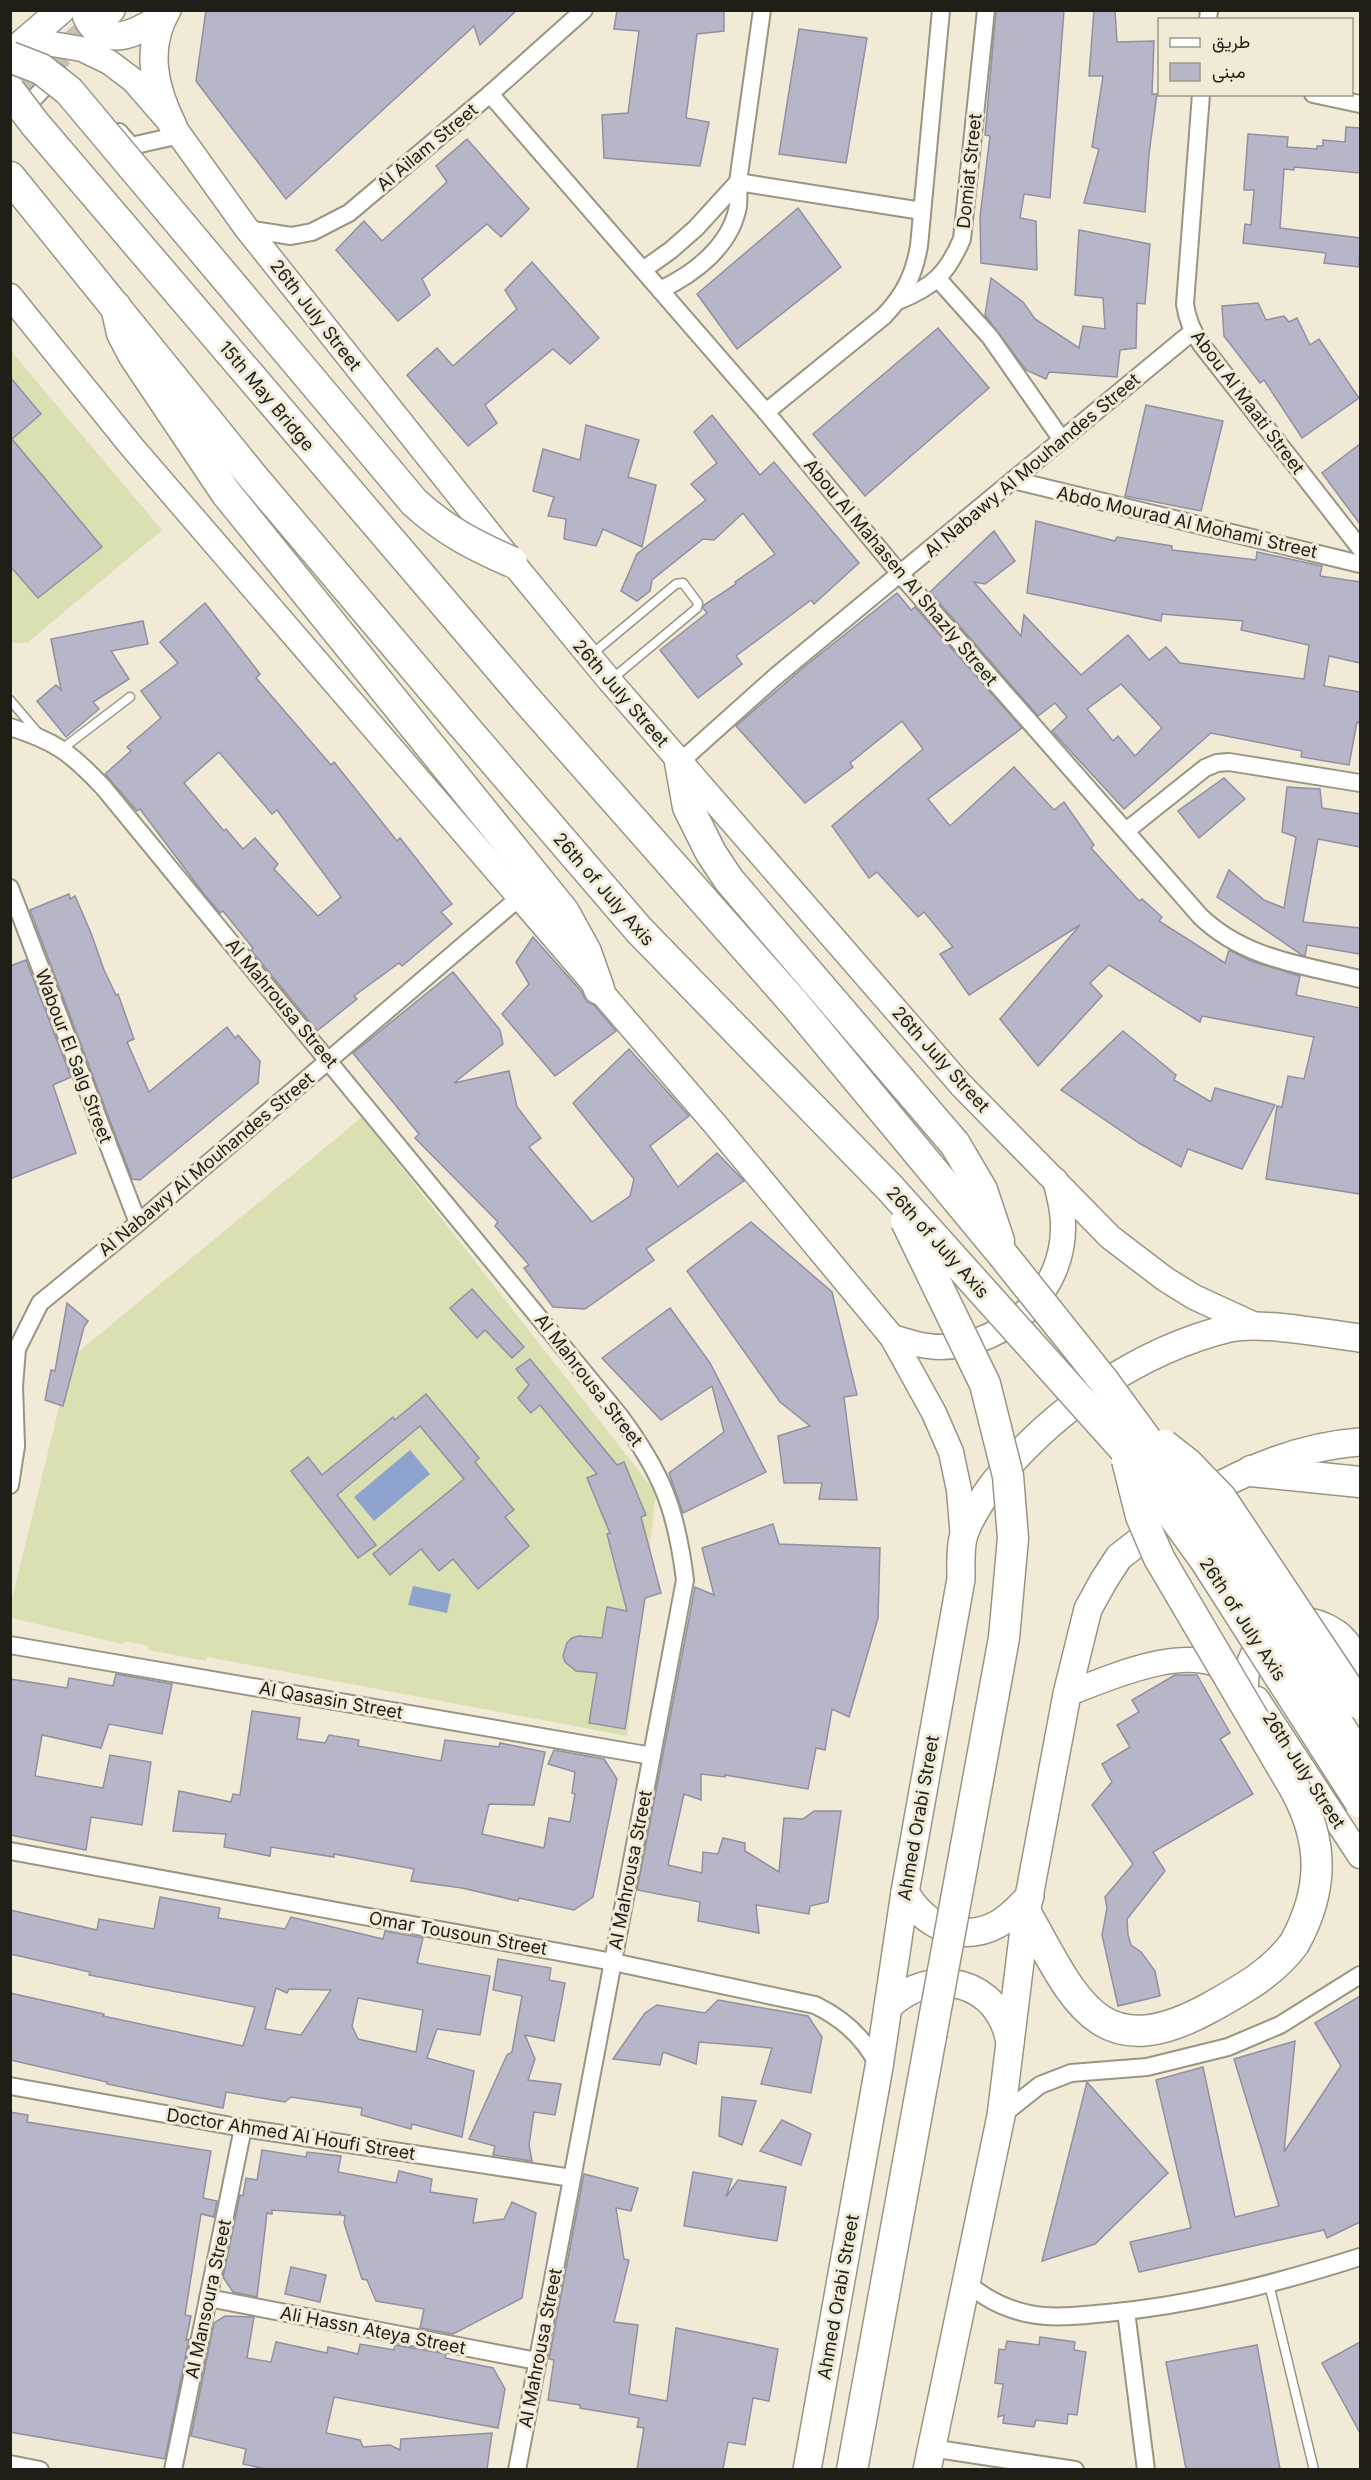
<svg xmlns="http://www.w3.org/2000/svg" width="1371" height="2480" viewBox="0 0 1371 2480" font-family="Inter,Vazirmatn,sans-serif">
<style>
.pitch{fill:#dae0b2}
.water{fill:#8da2cd}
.building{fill:#b7b6c9;stroke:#9190a2;stroke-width:1.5;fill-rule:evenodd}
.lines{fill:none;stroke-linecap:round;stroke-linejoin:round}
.primary-tunnel{stroke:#c6c1b1;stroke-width:27;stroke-dasharray:27 14;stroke-linecap:butt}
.lane-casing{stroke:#9a9583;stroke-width:11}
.street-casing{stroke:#9a9583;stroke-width:20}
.secondary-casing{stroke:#9a9583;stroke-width:27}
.primary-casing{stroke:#9a9583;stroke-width:30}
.highway-casing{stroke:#9a9583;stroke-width:33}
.lane{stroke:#fff;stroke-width:8}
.street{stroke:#fff;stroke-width:16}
.secondary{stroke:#fff;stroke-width:24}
.primary{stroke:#fff;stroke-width:27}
.highway{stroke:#fff;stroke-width:30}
.highway-bridge-casing{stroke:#9a9583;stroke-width:33;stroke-linecap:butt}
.highway-bridge{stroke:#fff;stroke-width:30}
.labels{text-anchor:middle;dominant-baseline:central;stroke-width:6;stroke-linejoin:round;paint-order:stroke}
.street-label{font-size:18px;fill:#201e17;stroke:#f0ead7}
</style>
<rect width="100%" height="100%" fill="#f0ead7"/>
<g class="pitch">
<polygon points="10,350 162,530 27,643 11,643"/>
<polygon points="362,1117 656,1493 627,1736 207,1657 206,1661 148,1650 149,1646 124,1641 123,1644 11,1618 11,1603 71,1358"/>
</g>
<g class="water">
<polygon points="410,1450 430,1474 374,1521 354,1497"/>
<polygon points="413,1586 451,1594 447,1613 408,1605"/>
</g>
<g class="building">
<polygon points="206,10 517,10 480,45 474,26 286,199 196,81"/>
<polygon points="617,10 724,10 724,31 697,34 686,118 709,122 700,166 604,158 602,115 628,113 639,31 614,29"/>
<polygon points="996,10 1064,10 1050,198 1024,194 1020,218 1036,221 1037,270 981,263 980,217 990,136 985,135"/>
<polygon points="1094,10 1115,10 1117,42 1154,41 1152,94 1157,94 1149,154 1145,212 1084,203 1099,149 1092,147 1103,76 1089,76"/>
<polygon points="799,29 867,38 846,163 779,154"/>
<polygon points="1346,127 1360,128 1360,173 1294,167 1294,170 1284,169 1280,228 1360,238 1359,267 1324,263 1326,253 1243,243 1245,224 1251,225 1254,190 1244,190 1248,134 1288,137 1287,147 1317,149 1317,146 1323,146 1323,140 1345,142"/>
<polygon points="467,139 529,209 501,237 487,224 422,279 430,295 398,321 336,250 364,221 382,241 447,182 436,166"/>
<polygon points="798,208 841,267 737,349 697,294"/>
<polygon points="1079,230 1150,244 1145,304 1137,303 1136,348 1120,350 1117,377 1049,372 1046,379 1026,370 985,315 991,278 1023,302 1035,319 1079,348 1083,326 1105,329 1103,298 1075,295"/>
<polygon points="532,262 599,338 570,364 553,349 485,405 497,423 468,446 407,375 437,348 453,366 517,309 505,290"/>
<polygon points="1258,303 1266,320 1284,316 1289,322 1297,318 1310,345 1319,339 1359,398 1302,438 1264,380 1260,383 1224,336 1222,306"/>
<polygon points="938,328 989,388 865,496 813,434"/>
<polygon points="10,377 41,414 12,439 102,547 38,598 10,566"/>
<polygon points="1146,405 1223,421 1201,511 1125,496"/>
<polygon points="712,415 760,475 774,462 859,563 814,604 811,600 736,656 742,664 698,698 660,650 707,613 703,608 704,605 736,584 735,582 775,554 743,513 714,540 703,539 652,580 650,591 637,601 621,591 637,554 706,500 691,484 717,463 694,432"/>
<polygon points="586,425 639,440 628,477 656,485 642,547 603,529 596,546 564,539 566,519 548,516 554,497 533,491 543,449 580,460"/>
<polygon points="1360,444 1360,524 1322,473"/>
<path d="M1036,521L1115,541L1117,537L1172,546V550L1256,560L1257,552L1322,566L1320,576L1360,582V663L1329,656L1324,686L1360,692V723L1357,722L1349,765L1301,757L1302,751L1211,733L1124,809L1052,731L1067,717L1055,703L1038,716L930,592L994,531L1015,561L985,584L974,582L1021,636L1024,615L1081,675L1128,635L1149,660L1166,647L1180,663L1304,679L1309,645L1241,630L1243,621L1162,614L1161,621L1027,593ZM1121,684L1162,728L1135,756L1118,736L1113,741L1087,709Z"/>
<polygon points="897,593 911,610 915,607 1022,728 928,799 950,826 1014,767 1054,810 1064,802 1094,845 1091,848 1139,901 1142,899 1162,917 1159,921 1225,963 1229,950 1251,961 1300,976 1296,995 1360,1008 1360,1194 1266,1179 1277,1106 1282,1107 1288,1076 1304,1079 1314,1037 1202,1016 1200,1022 1109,965 1090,983 1102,996 1038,1066 1000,1019 1080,925 969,995 940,954 953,947 924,912 918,917 877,872 869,878 832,826 923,749 902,721 850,763 853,767 805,803 736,726 804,667"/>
<path d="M205,603L260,674L256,678L331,765L334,762L397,841L400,838L452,904L441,912L452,924L402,966L399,963L354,996L357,999L317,1031L251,950L253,948L223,911L220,913L204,894L140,809L137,811L105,774L131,751L127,747L161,718L141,691L178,663L160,642ZM219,752L272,814L277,810L341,897L318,916L274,869L278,864L255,838L243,849L226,829L224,831L184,783Z"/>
<polygon points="143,621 148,644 111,651 129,679 93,702 99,709 66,737 37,701 56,685 61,690 51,639"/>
<polygon points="1224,778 1245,799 1199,838 1178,811"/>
<polygon points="1287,787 1320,789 1322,808 1360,814 1360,847 1318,839 1303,922 1360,928 1360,954 1307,945 1305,956 1302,955 1217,897 1229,870 1264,900 1284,908 1296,837 1282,832"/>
<polygon points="69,894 70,899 75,896 91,933 104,970 116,995 118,994 134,1039 127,1042 149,1092 227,1027 235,1038 238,1035 260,1061 258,1083 140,1180 132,1179 30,910"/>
<polygon points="533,937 581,991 587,1002 594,1005 616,1031 555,1076 502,1014 529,984 516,962"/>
<polygon points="26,960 71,1077 53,1085 76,1153 10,1179 10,966"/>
<polygon points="453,972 500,1030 503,1044 454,1083 509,1071 517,1107 541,1138 529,1147 592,1222 630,1196 634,1179 573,1103 629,1049 689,1116 650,1146 678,1187 717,1153 744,1181 646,1249 654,1260 585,1309 553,1307 524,1268 529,1265 495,1226 498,1222 415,1138 419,1134 353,1053"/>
<polygon points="1123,1031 1176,1075 1174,1080 1211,1102 1215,1088 1275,1105 1242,1169 1188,1149 1181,1167 1139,1143 1061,1090"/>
<polygon points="751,1222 832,1292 857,1395 844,1397 857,1500 819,1499 822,1483 784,1483 778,1436 810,1426 780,1402 687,1271"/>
<polygon points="472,1289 524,1347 512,1358 485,1330 477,1338 450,1308"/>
<polygon points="67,1303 88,1321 84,1327 63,1406 45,1400 51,1370 55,1371"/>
<polygon points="670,1308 710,1363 766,1472 683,1513 669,1473 724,1432 712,1386 661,1420 602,1358"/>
<polygon points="530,1359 617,1465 624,1462 646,1515 641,1517 661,1593 645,1598 625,1729 589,1723 597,1673 576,1671 565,1662 563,1656 567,1643 572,1638 579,1636 602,1638 607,1607 627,1611 607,1534 610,1533 587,1478 597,1474 540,1405 531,1413 518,1398 529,1385 516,1369"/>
<polygon points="426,1394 479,1458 475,1462 514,1510 505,1517 529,1546 478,1589 453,1559 439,1571 421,1549 390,1575 373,1554 464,1479 420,1426 337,1495 376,1545 358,1558 291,1471 308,1457 322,1475 393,1417 395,1420"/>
<polygon points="773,1524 779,1544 880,1548 878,1618 849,1717 832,1709 825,1750 816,1748 808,1789 725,1775 725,1777 701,1774 701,1800 684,1794 668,1865 702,1873 703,1852 718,1854 723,1838 745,1843 745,1851 779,1872 784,1818 803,1819 814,1811 841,1811 828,1902 810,1906 809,1914 756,1905 759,1933 698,1921 700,1902 637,1890 695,1587 714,1595 702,1548"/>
<polygon points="116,1674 172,1684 162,1734 109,1724 101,1748 42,1735 35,1776 103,1788 110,1755 151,1762 142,1825 91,1817 86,1850 10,1835 10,1679 67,1688 69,1678 113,1686"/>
<polygon points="1175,1675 1197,1675 1230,1733 1220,1739 1253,1794 1153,1852 1165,1871 1127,1919 1128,1935 1131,1945 1141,1952 1155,1971 1160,1996 1118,2006 1102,1935 1107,1908 1105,1897 1133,1864 1092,1805 1112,1782 1102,1764 1130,1747 1117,1725 1139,1712 1132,1700"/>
<polygon points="252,1711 300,1718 297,1739 325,1743 329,1735 359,1740 358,1746 441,1761 445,1740 499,1747 500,1743 545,1752 534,1805 489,1804 482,1834 544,1848 549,1818 570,1822 575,1794 572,1793 575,1772 548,1764 554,1750 604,1759 617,1779 593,1897 574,1910 519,1898 518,1901 462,1888 411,1881 414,1869 334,1854 334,1857 271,1847 270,1856 224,1847 226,1834 173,1831 179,1791 231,1802 233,1794 240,1795"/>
<path d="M160,1897L220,1908L218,1918L285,1929L291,1917L383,1939L385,1931L423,1938L417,1963L490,1976L480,2035L437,2029L427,2058L474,2071L462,2137L412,2124L411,2129L361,2115L362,2108L291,2097L285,2102L226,2092L223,2108L107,2084V2082L10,2060V1993L104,2014L103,2016L243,2046L255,2007L89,1975L90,1972L10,1954V1910L97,1930L99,1919L154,1929ZM276,1988L287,1993L289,1989L331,1990L301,2035L265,2029ZM358,1998L423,2010L416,2052L358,2039L352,2026Z"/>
<polygon points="498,1959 551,1968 549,1980 565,1983 554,2041 525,2035 535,2059 528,2080 561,2084 555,2115 534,2112 529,2145 532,2161 493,2155 495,2146 469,2139 507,2055 512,2052 522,1996 493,1990"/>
<polygon points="1360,1996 1360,2222 1327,2238 1324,2230 1139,2272 1130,2242 1191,2228 1156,2080 1203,2067 1235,2217 1279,2206 1234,2059 1295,2041 1284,2152 1341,2066 1315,2023"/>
<polygon points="718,2000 808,2016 822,2037 811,2093 761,2084 772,2048 699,2042 696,2064 663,2052 660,2065 613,2059 645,2013 657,2005 705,2013"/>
<polygon points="1087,2082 1168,2173 1095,2244 1042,2261"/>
<polygon points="722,2097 756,2101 742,2145 719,2136"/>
<polygon points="10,2112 28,2115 27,2122 211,2151 203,2198 217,2201 214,2217 201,2214 185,2315 191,2316 186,2340 189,2339 165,2459 10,2432"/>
<polygon points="782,2120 811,2134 801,2165 760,2151"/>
<polygon points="262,2150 306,2157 307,2152 341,2156 338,2172 396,2183 399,2171 432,2179 430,2192 477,2199 473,2223 504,2219 512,2202 536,2213 522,2298 453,2334 420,2328 424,2309 376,2301 367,2280 362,2279 344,2223 345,2216 341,2215 340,2211 339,2215 272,2210 272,2214 267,2213 257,2297 233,2292 223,2277 240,2195 243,2196 246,2178 257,2180"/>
<polygon points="693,2172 732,2179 726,2197 738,2180 786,2187 777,2241 684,2226"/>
<polygon points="584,2174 638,2188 631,2211 616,2208 624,2259 629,2260 614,2322 638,2325 629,2394 667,2401 676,2328 778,2349 769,2401 753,2398 745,2445 728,2442 723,2469 637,2469 644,2428 637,2427 639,2418 580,2408 580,2405 548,2400 554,2360 549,2359"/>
<polygon points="291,2267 326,2275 320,2302 285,2294"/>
<polygon points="225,2316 254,2317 247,2358 271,2362 276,2342 327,2353 328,2347 358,2354 360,2344 394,2350 395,2345 446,2354 445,2358 493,2368 505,2389 498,2428 334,2397 326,2433 360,2440 363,2447 390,2445 400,2450 401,2439 492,2433 487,2469 266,2469 243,2464 246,2449 191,2436 214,2323"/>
<polygon points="1040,2337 1075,2342 1074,2350 1086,2352 1077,2415 1068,2414 1067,2424 1036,2420 1034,2427 1003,2423 1004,2415 998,2417 1003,2384 995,2383 999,2349 1005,2350 1007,2341 1039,2345"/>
<polygon points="1360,2342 1360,2433 1322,2363"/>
<polygon points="1257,2345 1280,2469 1186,2469 1166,2362"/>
</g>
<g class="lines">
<polyline class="primary-tunnel" points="10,98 84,34"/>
<g class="lane-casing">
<g id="lane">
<polyline points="592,654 676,584 683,583 698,603 697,608 612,679"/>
<polyline points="10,700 39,734"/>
<polyline points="62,749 130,697"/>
<polyline points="1269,2284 1314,2470"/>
</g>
</g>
<g class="street-casing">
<g id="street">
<polyline points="1208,20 1209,10"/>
<path d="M490,94L766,412L900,574L1200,916C1244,959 1303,965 1360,979"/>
<path d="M1201,94L1185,304C1187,319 1192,331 1201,344L1360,548"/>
<polyline points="1313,94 1360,104"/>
<polyline points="24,109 58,73"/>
<polyline points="119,132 131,146 180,135"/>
<polyline points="738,182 922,211"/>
<polyline points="247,229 291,236 312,232 349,213 490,94 584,10"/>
<polyline points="643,270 671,250 696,228 738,182"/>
<polyline points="938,279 990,337 1062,440"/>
<path d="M660,290C694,274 731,246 738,206C739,198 738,189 738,182L762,10"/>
<path d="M898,301C933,287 947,274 962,239L986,10"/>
<path d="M766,412L884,316C904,295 914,275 919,246L941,10"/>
<polyline points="1013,480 1360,564"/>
<path d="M10,727C55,741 71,753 103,787L619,1415C662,1473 676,1508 685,1580L517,2470"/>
<polyline points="680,762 775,677 1192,332"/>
<polyline points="1126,831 1205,768 1217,763 1229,762 1360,783"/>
<polyline points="10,888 138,1223"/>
<polyline points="10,1450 16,1446 14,1386 17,1349 40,1303 138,1223 520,897"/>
<polyline points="10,1485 16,1446"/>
<polyline points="10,1645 652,1756"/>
<path d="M10,1851L613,1962L815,2005C844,2019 865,2038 879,2067"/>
<polyline points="10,2086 243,2128 572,2178"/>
<polyline points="1001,2116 1040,2085 1071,2073 1147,2067 1228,2047 1280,2025 1360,1975"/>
<path d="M966,2282C985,2299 1005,2309 1030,2314C1056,2319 1082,2315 1107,2313C1194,2305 1278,2283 1360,2257"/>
<polyline points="208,2298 537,2361"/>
<polyline points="1126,2311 1146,2470"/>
<polyline points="931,2448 1075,2470"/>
<polyline points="10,2464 40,2470"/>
<polyline points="173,2470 243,2128"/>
</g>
</g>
<g class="secondary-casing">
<g id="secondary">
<polyline points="22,44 52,44 82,49 109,62 133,80 173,126 247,229 512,562 610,681 961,1085 1110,1237 1165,1279 1194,1297 1257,1326"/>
<polyline points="10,296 132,447 714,1123 892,1337 934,1413 951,1452 959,1490 963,1538"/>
<path d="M892,1337C908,1342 924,1347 941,1347C1006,1345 1065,1292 1063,1224C1063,1209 1059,1195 1055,1180"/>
<path d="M1246,1686C1245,1638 1292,1601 1335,1631C1348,1639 1353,1652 1360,1664"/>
<path d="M1067,1694C1109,1678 1193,1639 1233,1674"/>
<polyline points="1257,1699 1360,1856"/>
</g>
</g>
<g class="primary-casing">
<g id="primary">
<path d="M85,10C86,18 91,26 97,30C121,45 142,28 163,17"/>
<path d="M167,10C144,49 155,90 173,126"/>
<polyline points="110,11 111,10"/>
<polyline points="10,54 61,10"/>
<path d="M1196,1499C1246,1469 1302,1446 1360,1442"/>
<path d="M905,1892C924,1926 962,1944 998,1924C1011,1917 1020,1906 1030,1896"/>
<path d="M888,2007C931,1964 1000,1980 1010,2043"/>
<path d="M807,2470L879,2067L905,1892L961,1579C961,1566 960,1551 963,1538C968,1519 982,1499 994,1483C1051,1411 1139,1350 1230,1328C1261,1321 1327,1334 1360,1338"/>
<polyline points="927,2470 1001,2116 1026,1913 1067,1694 1088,1609 1104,1580 1119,1557 1165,1521"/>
</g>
</g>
<g class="highway-casing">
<g id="highway">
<polyline points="10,177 253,477 462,724"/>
<polyline points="116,307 122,333 134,356 226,493 564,912 586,952 599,989"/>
<polyline points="526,699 795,1004 1003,1255"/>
<polyline points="680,762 688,807 711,853 729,880 955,1144 982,1190 999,1241"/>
<polyline points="1251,1471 1360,1482"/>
<path d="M1026,1913C1075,2000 1099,2069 1211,2007C1243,1989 1271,1974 1294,1944"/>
<polyline points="852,2470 931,2036"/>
</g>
</g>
<use href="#lane" class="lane"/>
<use href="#street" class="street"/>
<use href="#secondary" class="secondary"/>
<use href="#primary" class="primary"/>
<use href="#highway" class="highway"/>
<g class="highway-bridge-casing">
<g id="highway-bridge">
<path d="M10,57L41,69L69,91L414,502C444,530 475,546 512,562"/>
<polyline points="10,91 35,124 526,699"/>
<polyline points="462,724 639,930 890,1188 1126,1451 1205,1560 1360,1802"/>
<polyline points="906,1221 985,1384 1008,1476 1013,1538 1004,1638 931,2036"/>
<polyline points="1003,1255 1103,1380 1222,1543 1360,1758"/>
<polyline points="1164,1445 1187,1463 1221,1498 1351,1693 1360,1704"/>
<path d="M1127,1460L1141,1516L1159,1558L1295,1789C1324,1842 1324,1890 1294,1944"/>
</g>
</g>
<use href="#highway-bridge" class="highway-bridge"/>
</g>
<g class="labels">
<g class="street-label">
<text transform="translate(427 147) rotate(-40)">Al Ailam Street</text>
<text transform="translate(969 171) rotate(-84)">Domiat Street</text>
<text transform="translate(316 315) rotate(52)">26th July Street</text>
<text transform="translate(267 396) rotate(50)">15th May Bridge</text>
<text transform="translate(1248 402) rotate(53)">Abou Al Maati Street</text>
<text transform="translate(1032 465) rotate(-40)">Al Nabawy Al Mouhandes Street</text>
<text transform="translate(1187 522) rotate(13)">Abdo Mourad Al Mohami Street</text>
<text transform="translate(901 572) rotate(50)">Abou Al Mahasen Al Shazly Street</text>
<text transform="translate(621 693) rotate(49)">26th July Street</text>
<text transform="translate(604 889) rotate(49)">26th of July Axis</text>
<text transform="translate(282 1003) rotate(50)">Al Mahrousa Street</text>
<text transform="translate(74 1056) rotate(69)">Wabour El Salg Street</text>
<text transform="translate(941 1059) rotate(48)">26th July Street</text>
<text transform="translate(206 1164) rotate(-40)">Al Nabawy Al Mouhandes Street</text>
<text transform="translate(938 1242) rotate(48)">26th of July Axis</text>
<text transform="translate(589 1380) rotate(52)">Al Mahrousa Street</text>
<text transform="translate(1243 1619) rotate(57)">26th of July Axis</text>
<text transform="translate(331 1700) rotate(10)">Al Qasasin Street</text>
<text transform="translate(1304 1770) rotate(57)">26th July Street</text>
<text transform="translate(918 1818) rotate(-80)">Ahmed Orabi Street</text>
<text transform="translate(630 1870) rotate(-79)">Al Mahrousa Street</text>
<text transform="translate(458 1933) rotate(10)">Omar Tousoun Street</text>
<text transform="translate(291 2134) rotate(9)">Doctor Ahmed Al Houfi Street</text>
<text transform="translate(838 2297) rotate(-80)">Ahmed Orabi Street</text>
<text transform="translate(208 2299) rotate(-78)">Al Mansoura Street</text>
<text transform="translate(373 2330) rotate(11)">Ali Hassn Ateya Street</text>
<text transform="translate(540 2348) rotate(-79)">Al Mahrousa Street</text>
</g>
</g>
<rect width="1371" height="2480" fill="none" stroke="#201e17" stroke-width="24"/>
<rect x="1158" y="18" width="195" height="78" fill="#f0ead7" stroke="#9d988a" stroke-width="1.5"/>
<rect x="1170" y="38" width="30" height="9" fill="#ffffff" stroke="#9d988a" stroke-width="1.5"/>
<text x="1212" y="48" font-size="18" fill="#201e17">طريق</text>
<rect x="1170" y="63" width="30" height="18" fill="#b7b6c9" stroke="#9d988a" stroke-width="1.5"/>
<text x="1212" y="78" font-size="18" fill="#201e17">مبنى</text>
</svg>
